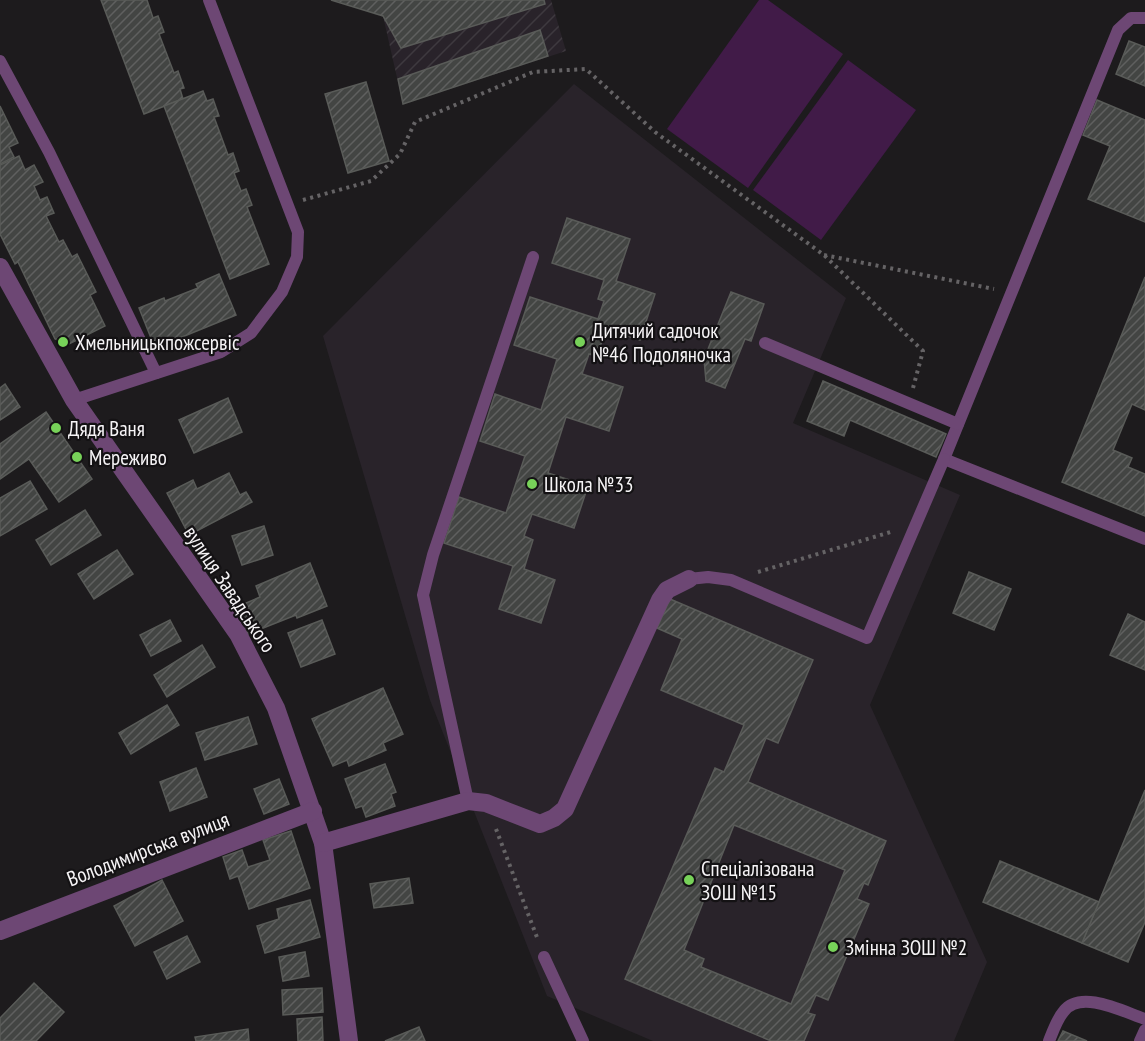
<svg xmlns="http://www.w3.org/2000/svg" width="1145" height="1041" viewBox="0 0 1145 1041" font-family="'PT Sans Narrow',sans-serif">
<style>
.built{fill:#29232a}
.industrial{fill:url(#industrial-furrows)}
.green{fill:#411b48}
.building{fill:url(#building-hatch);stroke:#595b58;stroke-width:1.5;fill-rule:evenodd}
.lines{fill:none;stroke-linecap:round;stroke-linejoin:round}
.path{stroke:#656365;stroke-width:4;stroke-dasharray:3 4.5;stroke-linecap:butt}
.lane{stroke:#6d4774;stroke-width:12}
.street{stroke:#6d4774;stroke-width:18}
.poi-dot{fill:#77d259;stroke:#141214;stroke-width:2}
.labels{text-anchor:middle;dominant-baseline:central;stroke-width:4.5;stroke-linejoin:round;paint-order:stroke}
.poi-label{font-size:21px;fill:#f6f4f6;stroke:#141214;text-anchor:start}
.street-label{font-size:21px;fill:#f6f4f6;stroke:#141214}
</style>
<defs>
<pattern id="industrial-furrows" width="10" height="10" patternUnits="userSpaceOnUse" patternTransform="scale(1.5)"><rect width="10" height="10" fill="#29232a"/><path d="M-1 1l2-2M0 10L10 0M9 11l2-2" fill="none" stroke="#3e393f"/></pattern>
<pattern id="building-hatch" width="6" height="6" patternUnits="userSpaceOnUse" patternTransform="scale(1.5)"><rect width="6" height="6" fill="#434543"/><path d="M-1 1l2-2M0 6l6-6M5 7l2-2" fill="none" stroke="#5f605f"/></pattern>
</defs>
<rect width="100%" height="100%" fill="#1d1b1d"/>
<polygon class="built" points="574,84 846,298 793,423 960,495 870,705 987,962 954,1041 653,1041 547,996 430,700 323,336"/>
<polygon class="industrial" points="331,0 551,0 566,51 403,104 383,16"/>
<g class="green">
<polygon points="759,0 768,0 843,54 748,188 667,129"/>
<polygon points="848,60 916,110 821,240 753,190"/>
</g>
<g class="building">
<polygon points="101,0 147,0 153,18 158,16 164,32 159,34 174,73 178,71 184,88 180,89 183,99 144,114"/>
<polygon points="331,0 544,0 545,4 401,48 383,16"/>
<polygon points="540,30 548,56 403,104 398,79"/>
<polygon points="1129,41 1145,47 1145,86 1116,74"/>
<polygon points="366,82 389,161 348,173 325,94"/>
<polygon points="203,91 207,101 213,99 219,116 214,117 228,155 233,153 239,171 234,173 241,191 246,189 252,205 247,207 269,264 230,279 164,106"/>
<polygon points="1097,100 1145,120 1145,222 1088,199 1110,146 1083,135"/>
<polygon points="0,106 18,143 9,147 14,157 0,164"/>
<polygon points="19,156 25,170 34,165 43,182 34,186 40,200 47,197 54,213 46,216 59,242 63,240 72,257 77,254 96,292 90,295 105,326 69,344 55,339 18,262 15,264 0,234 0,165"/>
<polygon points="567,218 630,239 616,281 655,294 640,340 606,329 597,356 589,354 582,374 623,387 609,431 566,417 548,473 588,486 574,528 532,514 524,536 533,540 524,569 555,580 541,623 499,609 513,566 444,543 459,497 506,513 525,456 480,441 495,394 541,410 557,359 514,345 530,297 598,319 604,301 598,299 604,280 552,263"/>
<polygon points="219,274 236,315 155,348 139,308 164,298 165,301 198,288 196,284"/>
<polygon points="1145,277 1145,410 1132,404 1113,450 1132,458 1128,467 1145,474 1145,516 1062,482"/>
<polygon points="731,292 764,304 751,341 745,339 725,388 706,381 704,359"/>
<polygon points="823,381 946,434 936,457 850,420 844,436 807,421"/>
<polygon points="5,384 20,407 0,420 0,388"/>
<polygon points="228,398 242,432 194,453 179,420"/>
<polygon points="46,412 92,479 59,502 29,459 0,479 0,444"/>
<polygon points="229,473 240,495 246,492 252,502 189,535 167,493 193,480 197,489"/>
<polygon points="30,481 47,509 0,536 0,498"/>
<polygon points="85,510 101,535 51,565 36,540"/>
<polygon points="264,526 273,555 242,565 232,536"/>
<polygon points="117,550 133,574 94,599 78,574"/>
<polygon points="310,563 327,606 297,618 296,615 248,634 237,607 260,597 256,586"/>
<polygon points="969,572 1011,589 994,630 953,613"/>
<path d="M670,599L813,660L778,743L766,738L748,782L886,841L868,885L864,883L857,899L869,904L828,1000L816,995L808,1013L815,1015L804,1041H771L625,979L715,768L724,772L744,725L661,690L682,639L657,628ZM734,825L845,870L791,1004L701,967L704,959L684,950Z"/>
<polygon points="1128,614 1145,622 1145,670 1110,655"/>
<polygon points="170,620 181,641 151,656 140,635"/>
<polygon points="322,620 335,654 301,667 288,633"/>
<polygon points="202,645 215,667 167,697 154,675"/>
<polygon points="383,688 403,734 383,743 386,750 349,766 347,760 333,766 312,719"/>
<polygon points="167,705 179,725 131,754 119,733"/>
<polygon points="248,717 257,744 205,760 196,733"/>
<polygon points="385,764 396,792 391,794 395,806 366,817 362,806 356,808 345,779"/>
<polygon points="196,768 207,797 170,811 160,782"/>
<polygon points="279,779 289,804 264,814 254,789"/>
<polygon points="1145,790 1145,922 1128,962 1082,943"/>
<polygon points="291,831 310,888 249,909 238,876 230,879 223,857 242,850 248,867 270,860 263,840"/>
<polygon points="1000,861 1099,902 1082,943 983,902"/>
<polygon points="409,878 413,903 374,908 370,884"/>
<polygon points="162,880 183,921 135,946 114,906"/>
<polygon points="310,900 320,937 265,953 257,926 279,919 277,909"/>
<polygon points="187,936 200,962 167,979 154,952"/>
<polygon points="305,952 309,976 283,981 279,957"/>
<polygon points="34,983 64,1012 36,1041 0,1041 0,1018"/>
<polygon points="322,988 323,1012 283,1015 282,990"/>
<polygon points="322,1017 323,1041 298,1041 297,1019"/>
<polygon points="419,1027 425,1041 385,1041"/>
<polygon points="248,1029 249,1041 196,1041 195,1037"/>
<polygon points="1063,1031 1087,1041 1058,1041"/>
</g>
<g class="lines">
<g class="path">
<polyline points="303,200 371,181 400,154 415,122 533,72 586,69 655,132 824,255 923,351 913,388"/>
<polyline points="824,255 994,289"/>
<polyline points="758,572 894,531"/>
<polyline points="496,829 538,940"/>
</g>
<g class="lane">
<polyline points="1145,18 1131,18 1118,30 944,459 1145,539"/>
<polyline points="0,61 49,152 156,373"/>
<polyline points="765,343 958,424"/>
<polyline points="74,400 221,352 251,333 282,292 297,257 298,232 209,0"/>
<polyline points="689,579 708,577 731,580 867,638 944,459"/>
<polyline points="468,801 423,595 433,555 533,257"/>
<polyline points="544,957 583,1041"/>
<path d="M1049,1041C1053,1031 1057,1019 1064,1011C1081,989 1124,1012 1145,1019"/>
<polyline points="1140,1041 1145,1030"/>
</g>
<g class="street">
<polyline points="0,267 74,400 238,634 276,708 323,843 349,1041"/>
<polyline points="323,843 468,801 486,803 540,824 554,818 565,809 660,600 667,590 689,579"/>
<polyline points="0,931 313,811"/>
</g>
</g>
<g class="poi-dot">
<circle cx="63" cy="342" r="6"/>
<circle cx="580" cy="342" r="6"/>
<circle cx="56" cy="428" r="6"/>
<circle cx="77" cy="457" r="6"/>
<circle cx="532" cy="484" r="6"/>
<circle cx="689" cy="880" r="6"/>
<circle cx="833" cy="947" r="6"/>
</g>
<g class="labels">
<g class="poi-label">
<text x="592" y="330">Дитячий садочок<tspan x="592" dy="24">№46 Подоляночка</tspan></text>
<text x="75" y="342">Хмельницькпожсервіс</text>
<text x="68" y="428">Дядя Ваня</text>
<text x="89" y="457">Мереживо</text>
<text x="544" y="484">Школа №33</text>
<text x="701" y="868">Спеціалізована<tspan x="701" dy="24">ЗОШ №15</tspan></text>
<text x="845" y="947">Змінна ЗОШ №2</text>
</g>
<g class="street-label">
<text transform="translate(230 589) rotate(56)">вулиця Завадського</text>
<text transform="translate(148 849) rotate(-21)">Володимирська вулиця</text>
</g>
</g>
</svg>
